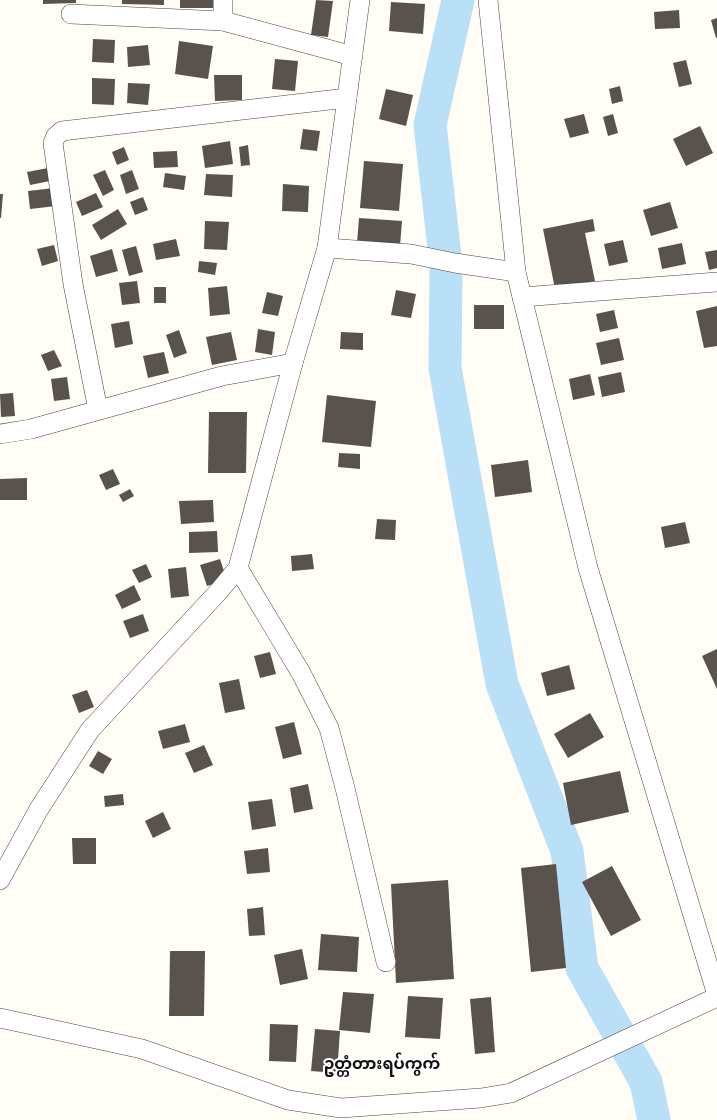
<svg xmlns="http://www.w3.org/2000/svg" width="717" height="1120" viewBox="0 0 717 1120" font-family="Georgia,'Noto Sans Myanmar',serif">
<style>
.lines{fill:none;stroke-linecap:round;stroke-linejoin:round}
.river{stroke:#b9e0f7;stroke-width:33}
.building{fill:#5a524d}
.street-casing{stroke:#444;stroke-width:20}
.street{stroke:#fff;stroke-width:19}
.labels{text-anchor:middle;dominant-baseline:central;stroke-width:4;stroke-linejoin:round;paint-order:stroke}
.quarter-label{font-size:16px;font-weight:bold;fill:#111;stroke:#fff}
</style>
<rect width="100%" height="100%" fill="#fffdf5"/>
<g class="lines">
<polyline class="river" points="458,0 430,125 446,265 445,368 502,684 567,851 582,968 646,1082 654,1120"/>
</g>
<g class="building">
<polygon points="43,0 76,0 76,3 43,4"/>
<polygon points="122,0 164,0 164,5 122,4"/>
<rect x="180" y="0" width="34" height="8"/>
<polygon points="316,0 333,1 328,37 311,35"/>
<polygon points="391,2 425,4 423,34 389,31"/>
<polygon points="679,10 680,28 655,29 654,12"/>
<polygon points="717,18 717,37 716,38 711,20"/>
<polygon points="93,39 115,40 114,63 92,62"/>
<polygon points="179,41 213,46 208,79 175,74"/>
<polygon points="148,45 150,65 128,67 127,47"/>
<polygon points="275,59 298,61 295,91 272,89"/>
<polygon points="686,60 692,84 679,87 673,63"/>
<polygon points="214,75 242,75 242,100 215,101"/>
<polygon points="92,78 115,79 114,105 92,104"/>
<polygon points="128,83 150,84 148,105 127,103"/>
<polygon points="620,86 623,101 612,104 609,89"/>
<polygon points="386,89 413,95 406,126 379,119"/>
<polygon points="584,114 589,133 570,138 564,119"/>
<polygon points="613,114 618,133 608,136 603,117"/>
<polygon points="700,126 713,153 686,166 673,139"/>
<polygon points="303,129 320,131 317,151 300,149"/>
<polygon points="230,141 233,164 205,168 202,146"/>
<polygon points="248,145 250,165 241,166 239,147"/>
<polygon points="124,147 129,160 117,165 112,152"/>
<polygon points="177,151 178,167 154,168 153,152"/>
<polygon points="364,161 403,164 399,211 360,208"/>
<polygon points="48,168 50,181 30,185 27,172"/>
<polygon points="105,170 114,190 103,196 93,175"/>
<polygon points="132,170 139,189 126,194 120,175"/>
<polygon points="165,173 186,176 184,190 163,187"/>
<polygon points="206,174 233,175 232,197 204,195"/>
<polygon points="283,184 309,186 308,212 282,211"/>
<polygon points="54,188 56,206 30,209 28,191"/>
<polygon points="96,193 103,207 82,216 76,202"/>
<polygon points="0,194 3,194 1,218 0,218"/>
<polygon points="143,197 148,210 135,215 130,202"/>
<polygon points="670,202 678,228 651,236 643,210"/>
<polygon points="118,209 127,224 101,240 92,225"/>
<polygon points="359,218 402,221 400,246 357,243"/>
<polygon points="593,219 595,231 585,233 595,281 555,289 543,229"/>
<polygon points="205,221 229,222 227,250 204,249"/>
<polygon points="176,239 180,256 156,260 153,244"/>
<polygon points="623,240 628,262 609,266 604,244"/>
<polygon points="682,243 686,264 662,269 658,248"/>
<polygon points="54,245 58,261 42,266 37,249"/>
<polygon points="136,246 143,272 129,276 122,250"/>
<polygon points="112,249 118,271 96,277 90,256"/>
<polygon points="717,250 717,268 709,270 705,252"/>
<polygon points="199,261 217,263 215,275 198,272"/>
<polygon points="137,281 140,303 122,305 119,283"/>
<polygon points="227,286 230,314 210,316 208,288"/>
<rect x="154" y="287" width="12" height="16"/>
<polygon points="396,290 416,294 411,318 391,315"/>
<polygon points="267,292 283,296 278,316 262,313"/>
<rect x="474" y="305" width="30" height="24"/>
<polygon points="717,306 717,346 704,348 696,311"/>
<polygon points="614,310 618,328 600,332 596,314"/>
<polygon points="129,321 133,344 115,348 111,324"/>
<polygon points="258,329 275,332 272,355 255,352"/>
<polygon points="179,330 187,353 174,358 166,335"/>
<polygon points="231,332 237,360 212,365 206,337"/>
<polygon points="341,332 363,333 363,350 340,349"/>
<polygon points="619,338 624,360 601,365 596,343"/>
<polygon points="54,350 62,366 48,371 41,355"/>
<polygon points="164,352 169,373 148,378 143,356"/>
<polygon points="621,372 625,392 602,397 598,377"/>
<polygon points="590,374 595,395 573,400 569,379"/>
<polygon points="67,377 70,399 54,401 51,379"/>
<polygon points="13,393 15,416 1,417 0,394"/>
<polygon points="327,395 376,401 371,447 322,442"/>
<polygon points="209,412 247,412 246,473 208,473"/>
<polygon points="339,453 360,454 360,469 338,467"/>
<polygon points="528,460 532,492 495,497 491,465"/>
<polygon points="113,469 120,484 106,490 99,475"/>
<polygon points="27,478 27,500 0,500 0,479"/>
<polygon points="130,489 134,496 123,502 119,495"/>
<polygon points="213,500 214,522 181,524 179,501"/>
<polygon points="377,519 396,520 395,540 375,539"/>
<polygon points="685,522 690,543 665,548 661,527"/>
<polygon points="217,531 218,552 189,553 189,532"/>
<polygon points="312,554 314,569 292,571 291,556"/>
<polygon points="220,559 227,580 207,586 200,565"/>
<polygon points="146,564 152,577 139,583 132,570"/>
<polygon points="186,567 189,596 171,598 168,569"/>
<polygon points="134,585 141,600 122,609 115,595"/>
<polygon points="143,614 149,631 130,638 123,621"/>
<polygon points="717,649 717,689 702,656"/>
<polygon points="270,652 276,674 260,678 254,656"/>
<polygon points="569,665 575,689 547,696 541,673"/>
<polygon points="239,679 245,709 225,713 219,683"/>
<polygon points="87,690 94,707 79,713 72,695"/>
<polygon points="590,713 604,737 568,758 554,734"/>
<polygon points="294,722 302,754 283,759 275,727"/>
<polygon points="185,724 190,742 163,749 158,731"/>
<polygon points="204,745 213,765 194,773 185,753"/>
<polygon points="98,751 112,759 103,774 89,766"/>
<polygon points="620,771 629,812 571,825 563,783"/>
<polygon points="308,784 313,809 294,813 290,788"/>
<polygon points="123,794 124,805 105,807 104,796"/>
<polygon points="272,799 276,826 252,830 248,802"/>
<polygon points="163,812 171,829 153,838 145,821"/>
<polygon points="72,838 96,838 96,864 73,864"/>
<polygon points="268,848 270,872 247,874 244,851"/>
<polygon points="556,864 566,968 531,972 521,868"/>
<polygon points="612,866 641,920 611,936 582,882"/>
<polygon points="448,880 454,979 396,983 391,884"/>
<polygon points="263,907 265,935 249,936 247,909"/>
<polygon points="321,934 359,937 357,972 318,970"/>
<polygon points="302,949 308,979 280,985 274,955"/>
<polygon points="170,951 205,951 204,1016 169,1016"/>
<polygon points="343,992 374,994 370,1033 339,1030"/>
<polygon points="408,996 443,998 440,1039 405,1037"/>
<polygon points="491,997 495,1052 475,1054 470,999"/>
<polygon points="270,1024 298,1025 296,1062 269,1061"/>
<polygon points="315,1029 340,1031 337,1073 311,1071"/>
</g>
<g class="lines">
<g class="street-casing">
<g id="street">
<polyline points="488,0 516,272 588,568 717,995"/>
<polyline points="71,14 223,21 353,56"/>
<polyline points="223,21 223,0"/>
<polyline points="327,248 411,254 455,263 516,272"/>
<polyline points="522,297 717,282"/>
<polyline points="98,410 73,284 53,143 56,136 62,131 347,98"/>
<polyline points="0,434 31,429 222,376 293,363"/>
<polyline points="238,568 301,673 329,728 345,788 386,962"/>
<polyline points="0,880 39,809 90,730 219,591 238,568 293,363 327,248 360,0"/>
<polyline points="0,1018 142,1049 288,1100 341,1108 481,1098 511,1093 717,997"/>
</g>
</g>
<use href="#street" class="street"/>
</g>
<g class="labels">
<g class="quarter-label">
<text x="382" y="1065">ဥတ္တံတားရပ်ကွက်</text>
</g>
</g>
</svg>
